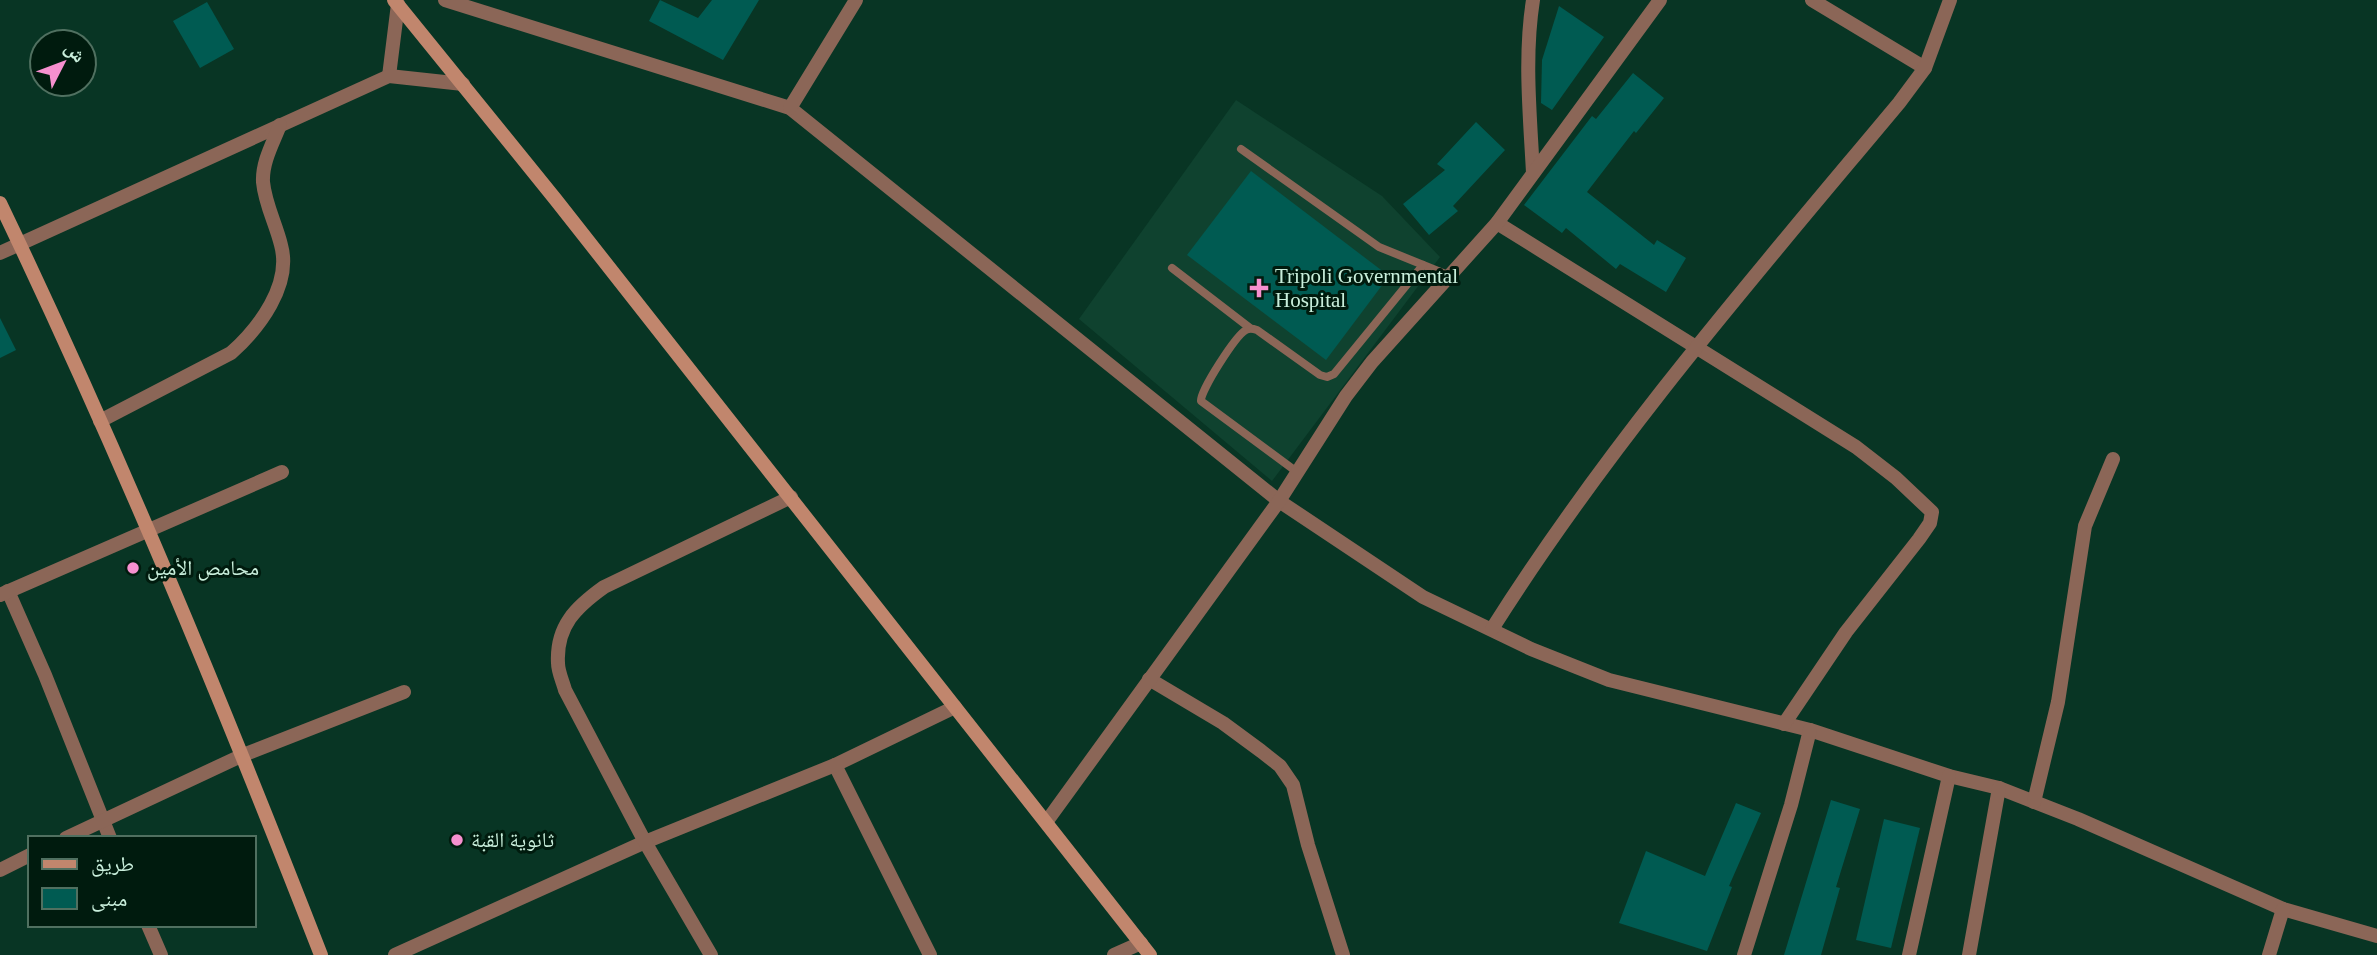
<svg xmlns="http://www.w3.org/2000/svg" width="2377" height="955" viewBox="0 0 2377 955" font-family="'Times New Roman','Noto Naskh Arabic',serif">
<style>
.built{fill:#0f422f}
.building{fill:#005b52}
.lines{fill:none;stroke-linecap:round;stroke-linejoin:round}
.lane{stroke:#8b6657;stroke-width:8}
.street{stroke:#8b6657;stroke-width:14}
.secondary{stroke:#c1866d;stroke-width:14}
.poi-dot{fill:#f690cf;stroke:#001b0e;stroke-width:2.5}
.labels{text-anchor:middle;dominant-baseline:central;stroke-width:6;stroke-linejoin:round;paint-order:stroke}
.poi-label{font-size:21px;fill:#c9efdc;stroke:#001b0e;text-anchor:start}
</style>
<rect width="100%" height="100%" fill="#083524"/>
<polygon class="built" points="1236,100 1382,196 1440,257 1272,481 1079,319"/>
<g class="building">
<polygon points="660,0 698,18 712,0 759,0 723,60 649,21"/>
<polygon points="207,2 234,49 200,68 173,21"/>
<polygon points="1559,6 1604,37 1552,110 1541,103 1542,60"/>
<polygon points="1633,73 1664,98 1636,133 1634,131 1587,192 1654,245 1657,240 1686,258 1666,292 1620,264 1616,269 1566,228 1562,233 1524,205 1592,116 1596,119"/>
<polygon points="1476,122 1505,150 1453,206 1458,211 1429,235 1403,204 1445,170 1437,164"/>
<polygon points="1251,171 1389,276 1326,360 1187,255"/>
<polygon points="0,318 16,350 0,358"/>
<polygon points="1831,800 1860,809 1836,887 1840,888 1821,955 1784,955"/>
<polygon points="1736,803 1761,813 1729,886 1732,887 1707,951 1619,923 1646,851 1705,876"/>
<polygon points="1884,819 1920,828 1891,948 1856,940"/>
</g>
<g class="lines">
<g class="lane">
<polyline points="1241,149 1379,247 1448,275"/>
<polyline points="1172,268 1250,328"/>
<path d="M1297,472L1201,401C1200,391 1236,335 1246,330C1249,328 1254,329 1257,330L1320,375L1327,377L1334,374L1423,265"/>
</g>
<g class="street">
<polyline points="445,0 790,108 1279,501 1423,597 1531,649 1609,680 1810,730 1949,776 1999,788 2078,819 2283,909 2377,936"/>
<polyline points="1812,0 1925,68"/>
<polyline points="389,76 398,4"/>
<polyline points="790,108 856,0"/>
<path d="M1533,173C1530,115 1524,57 1533,0"/>
<polyline points="1497,223 1856,447 1896,478 1932,512 1930,523 1919,539 1846,632 1784,724"/>
<polyline points="0,253 389,76 463,84"/>
<path d="M100,421L231,353C259,328 292,285 281,245C276,224 265,204 263,182C262,162 273,143 280,125"/>
<polyline points="8,591 45,675 110,838"/>
<polyline points="0,595 282,472"/>
<path d="M1492,629C1610,442 1757,273 1899,103L1925,68L1950,0"/>
<polyline points="1149,679 1223,723 1261,751 1280,766 1293,785 1308,845 1343,955"/>
<polyline points="835,765 930,955"/>
<polyline points="2034,802 2058,702 2085,526 2113,459"/>
<polyline points="1047,821 1279,501 1346,396 1372,362 1497,223 1660,0"/>
<polyline points="66,838 243,755 404,692"/>
<polyline points="0,870 30,855"/>
<polyline points="148,925 161,955"/>
<polyline points="395,955 645,842 835,765 955,707"/>
<path d="M711,955L645,842L565,690C563,682 558,672 558,663C556,626 576,607 604,587L791,497"/>
<polyline points="1114,955 1141,943"/>
<polyline points="1744,955 1791,805 1810,730"/>
<polyline points="1909,955 1949,776"/>
<polyline points="1969,955 1999,788"/>
<polyline points="2269,955 2283,909"/>
</g>
<g class="secondary">
<polyline points="394,0 556,200 1150,955"/>
<path d="M0,203C118,449 222,701 321,955"/>
</g>
</g>
<g class="poi-dot">
<path d="M1255.5 277.5h7v7h7v7h-7v7h-7v-7h-7v-7h7z"/>
<circle cx="133" cy="568" r="7"/>
<circle cx="457" cy="840" r="7"/>
</g>
<g class="labels">
<g class="poi-label">
<text x="1275" y="276">Tripoli Governmental<tspan x="1275" dy="24">Hospital</tspan></text>
<text x="147" y="568">محامص الأمين</text>
<text x="471" y="840">ثانوية القبة</text>
</g>
</g>
<rect x="28" y="836" width="228" height="91" fill="#001b0e" stroke="#507060" stroke-width="2"/>
<rect x="42" y="859" width="35" height="10" fill="#c1866d" stroke="#507060" stroke-width="2"/>
<text x="91" y="871" font-size="21" fill="#c9efdc">طريق</text>
<rect x="42" y="888" width="35" height="21" fill="#005b52" stroke="#507060" stroke-width="2"/>
<text x="91" y="906" font-size="21" fill="#c9efdc">مبنى</text>
<g transform="translate(63 63) rotate(48)"><circle r="33" fill="#001b0e" stroke="#507060" stroke-width="2"/>
<path d="M0-5L12 26L0 18L-12 26Z" fill="#f690cf"/>
<text y="-10" font-size="19" font-weight="bold" text-anchor="middle" fill="#c9efdc">ش</text>
</g>
</svg>
